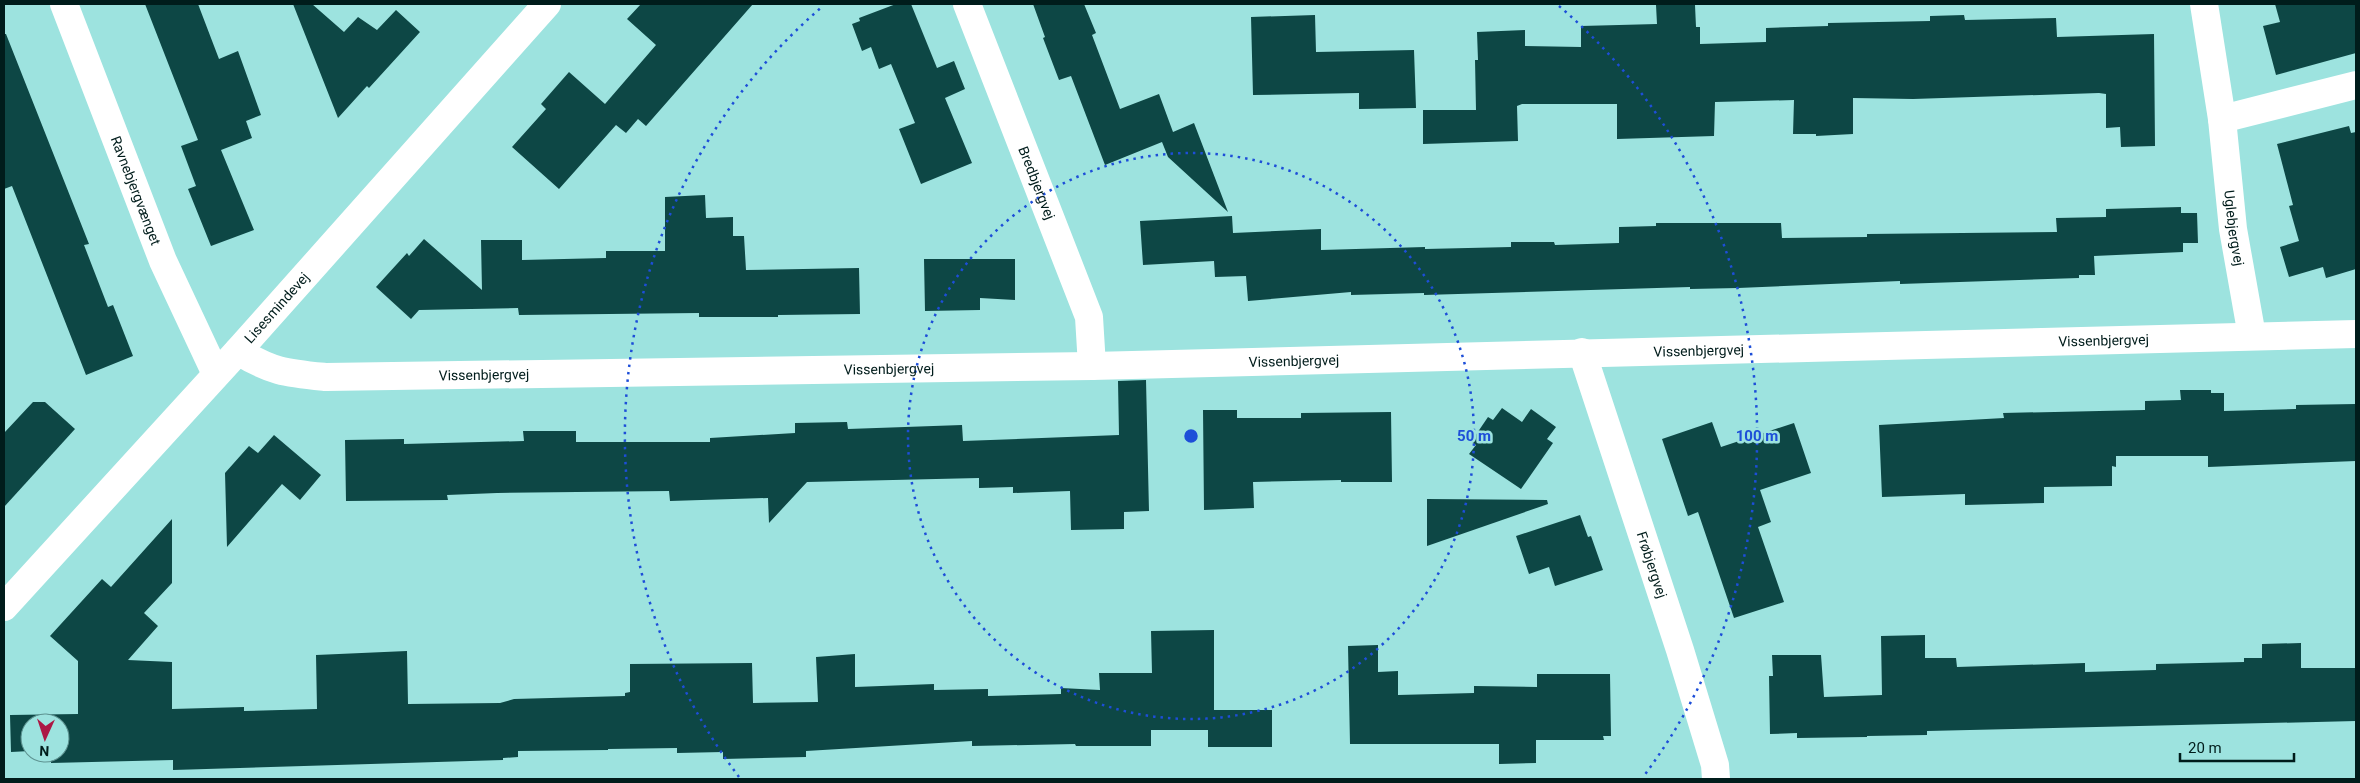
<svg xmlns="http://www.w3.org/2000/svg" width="2360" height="783" viewBox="0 0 2360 783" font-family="Roboto,sans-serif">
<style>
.building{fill:#0d4745}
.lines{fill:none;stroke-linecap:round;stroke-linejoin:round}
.minor{stroke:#fff;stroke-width:28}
.ring{fill:none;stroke:#1d4ed8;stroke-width:2.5;stroke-dasharray:2.5 5}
.labels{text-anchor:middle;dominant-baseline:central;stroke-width:5;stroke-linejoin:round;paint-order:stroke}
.street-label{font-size:14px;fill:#001c1b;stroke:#9de3df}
.centre{fill:#1d4ed8;stroke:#9de3df;stroke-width:2.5}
.ring-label{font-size:15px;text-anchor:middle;font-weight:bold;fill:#1d4ed8;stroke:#9de3df;stroke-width:5;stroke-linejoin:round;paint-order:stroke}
</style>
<rect width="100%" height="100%" fill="#9de3df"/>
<g class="building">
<polygon points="145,4 198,4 219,59 238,51 261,115 246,121 252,138 221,150 254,230 211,246 188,189 196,186 181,146 198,140"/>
<polygon points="293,4 312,4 344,32 358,17 377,30 396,10 420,32 369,88 367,86 338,118"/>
<polygon points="641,4 753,4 646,126 638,119 626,133 616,125 559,189 512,147 546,109 541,104 569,72 605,104 656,45 627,19"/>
<polygon points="896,4 911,4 937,68 954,61 965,89 945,98 972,163 921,184 899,129 915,123 891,64 879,69 871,47 862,51 852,24 860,21 859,18"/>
<polygon points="1033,4 1084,4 1096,33 1092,35 1120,109 1159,94 1173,132 1194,123 1228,212 1168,157 1162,142 1105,165 1071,76 1059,80 1043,38 1045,37"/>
<polygon points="2275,4 2356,4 2356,53 2276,75 2263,26 2280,22"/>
<polygon points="1656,5 1695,5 1696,27 1700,27 1700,44 1766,42 1766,28 1828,26 1828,23 1930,21 1930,16 1964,15 1965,20 2056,18 2057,37 2154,34 2155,146 2121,147 2120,127 2106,128 2106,94 2099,93 1913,99 1853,98 1853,134 1816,136 1816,134 1793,134 1794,100 1715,102 1714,136 1617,139 1617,104 1522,104 1517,106 1518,141 1423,144 1423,110 1476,110 1475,60 1478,60 1477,32 1525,30 1525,46 1581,47 1581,26 1657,24"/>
<polygon points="1315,15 1316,52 1414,50 1416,108 1359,109 1359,93 1253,95 1251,17"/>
<polygon points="4,34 6,34 89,244 84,245 108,307 113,305 133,356 86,375 12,186 4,189"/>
<polygon points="2349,126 2351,133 2356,132 2356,269 2326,278 2323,267 2289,277 2280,247 2299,241 2289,206 2293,205 2277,144"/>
<polygon points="705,195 706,218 733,217 733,236 744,236 746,270 859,268 860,314 778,315 778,317 699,317 699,313 519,315 518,308 419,310 411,319 376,287 407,253 409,256 424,239 482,290 481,240 522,240 522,260 606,258 606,251 665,251 665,197"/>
<polygon points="2181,207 2181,213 2197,213 2198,243 2183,243 2183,252 2094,256 2095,275 2079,275 2079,278 1900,284 1900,281 1738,288 1690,289 1690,287 1424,295 1424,293 1351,295 1351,292 1248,301 1246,276 1215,277 1214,261 1143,265 1140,221 1232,216 1233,233 1321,229 1321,250 1425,247 1425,249 1511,247 1511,242 1554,242 1555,245 1619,243 1619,227 1656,226 1656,223 1781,223 1782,238 1867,237 1867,234 2057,232 2056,218 2106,217 2106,209"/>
<polygon points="924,259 1015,259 1015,300 980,298 980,310 925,311"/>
<polygon points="1146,380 1149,511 1124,512 1124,529 1071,530 1070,491 1013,493 1013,487 979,488 979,478 807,482 769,523 768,498 670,501 669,491 497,493 447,495 448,500 346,501 345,440 404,439 404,444 524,441 523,431 576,431 576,442 710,442 710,438 795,433 795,423 847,422 848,429 962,425 963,441 1119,435 1118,381"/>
<polygon points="2180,390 2211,390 2211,393 2224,393 2224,411 2296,409 2296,405 2356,404 2356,461 2208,467 2208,456 2116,456 2116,467 2112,466 2112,486 2044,487 2044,503 1965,505 1965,494 1882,497 1879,425 2004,418 2003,413 2145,410 2145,401 2181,400"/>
<polygon points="33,402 45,402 75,429 4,507 4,433"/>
<polygon points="1502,408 1522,422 1531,409 1556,427 1547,439 1553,443 1521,489 1469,454 1476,445 1471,442 1488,417 1493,420"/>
<polygon points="1203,410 1237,410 1237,418 1301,418 1301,413 1391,412 1392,482 1341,482 1341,480 1253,482 1254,508 1204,510"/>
<polygon points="1712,422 1721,447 1794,423 1811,473 1760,490 1771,522 1758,527 1784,602 1734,618 1698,512 1688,516 1662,439"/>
<polygon points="274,435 321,475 300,500 282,484 227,547 225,473 249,446 258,453"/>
<polygon points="1427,499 1547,500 1548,504 1427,546"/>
<polygon points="1580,515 1588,537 1591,536 1603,570 1555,586 1549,567 1529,574 1516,536"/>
<polygon points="172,519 172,583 144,613 158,626 128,660 172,662 172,709 244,707 244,711 317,709 316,655 407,651 408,704 500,703 514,699 625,696 625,693 630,692 630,664 752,663 753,703 818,702 816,657 855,654 855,687 934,684 934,690 988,689 988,696 1061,694 1061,688 1100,690 1099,673 1152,673 1151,631 1214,630 1214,710 1272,710 1272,747 1208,747 1208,730 1151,730 1151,746 1076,746 1075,744 972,746 972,741 806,751 806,757 723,759 723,752 677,753 677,748 608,749 608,750 518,751 518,757 503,758 503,760 173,770 173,760 51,763 51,753 60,753 60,723 30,723 30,751 11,752 10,715 78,714 78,661 50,636 102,579 111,587"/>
<polygon points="1925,635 1925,658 1956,658 1957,667 2085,663 2085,672 2156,670 2156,664 2244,662 2244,658 2262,658 2262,644 2301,643 2301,668 2356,668 2356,721 1927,731 1927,735 1867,736 1867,737 1797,738 1797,733 1770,734 1769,676 1773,676 1772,655 1821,655 1824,697 1882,695 1881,636"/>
<polygon points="1378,645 1378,672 1398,671 1398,695 1474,693 1474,686 1537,687 1537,674 1610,674 1611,736 1603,736 1604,740 1536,740 1536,763 1499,764 1499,744 1350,744 1348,646"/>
</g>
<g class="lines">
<g class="minor">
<path id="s1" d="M64,4L163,261L216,374"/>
<path id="s2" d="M967,4L1089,317L1092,366"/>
<path id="s3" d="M2204,4L2222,119L2233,229L2252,336"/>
<polyline points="2222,119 2356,85"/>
<path id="s4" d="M238,351C272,372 286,373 326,377L1092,366L2356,334"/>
<path id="s5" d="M1582,352L1680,650L1715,765L1716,779"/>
<path id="s6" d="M4,607L238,351L547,4"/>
</g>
</g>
<g class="ring">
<circle cx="1191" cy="436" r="283"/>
<path d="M739 777A566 566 0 0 1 823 6M1559 6A566 566 0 0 1 1643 777"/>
</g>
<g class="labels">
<g class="street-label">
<text stroke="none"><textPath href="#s2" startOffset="192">Bredbjergvej</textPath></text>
<text stroke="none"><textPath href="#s1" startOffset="200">Ravnebjergvænget</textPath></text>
<text stroke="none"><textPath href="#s3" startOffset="226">Uglebjergvej</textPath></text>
<text stroke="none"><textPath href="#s6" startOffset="405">Lisesmindevej</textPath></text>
<text stroke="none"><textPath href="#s4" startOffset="1871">Vissenbjergvej</textPath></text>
<text stroke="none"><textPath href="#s4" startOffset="1466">Vissenbjergvej</textPath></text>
<text stroke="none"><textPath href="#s4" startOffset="1061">Vissenbjergvej</textPath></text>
<text stroke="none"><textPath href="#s4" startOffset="656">Vissenbjergvej</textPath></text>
<text stroke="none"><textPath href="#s4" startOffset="251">Vissenbjergvej</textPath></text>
<text stroke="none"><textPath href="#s5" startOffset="224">Frøbjergvej</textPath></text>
</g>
</g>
<circle cx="1191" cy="436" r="8" class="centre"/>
<g class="ring-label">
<text x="1474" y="441">50 m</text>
<text x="1757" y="441">100 m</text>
</g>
<rect width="2360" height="783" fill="none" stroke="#001c1b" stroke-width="10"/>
<g transform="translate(45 738) rotate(183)"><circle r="24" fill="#9de3df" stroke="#5e9391"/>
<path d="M0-4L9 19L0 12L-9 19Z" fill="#ac1845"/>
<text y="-8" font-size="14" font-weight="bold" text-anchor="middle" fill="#001c1b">N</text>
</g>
<path d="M2180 753v8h114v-8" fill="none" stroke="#001c1b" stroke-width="2.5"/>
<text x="2188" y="753" font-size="15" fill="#001c1b" stroke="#9de3df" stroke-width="4" paint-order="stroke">20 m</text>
</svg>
